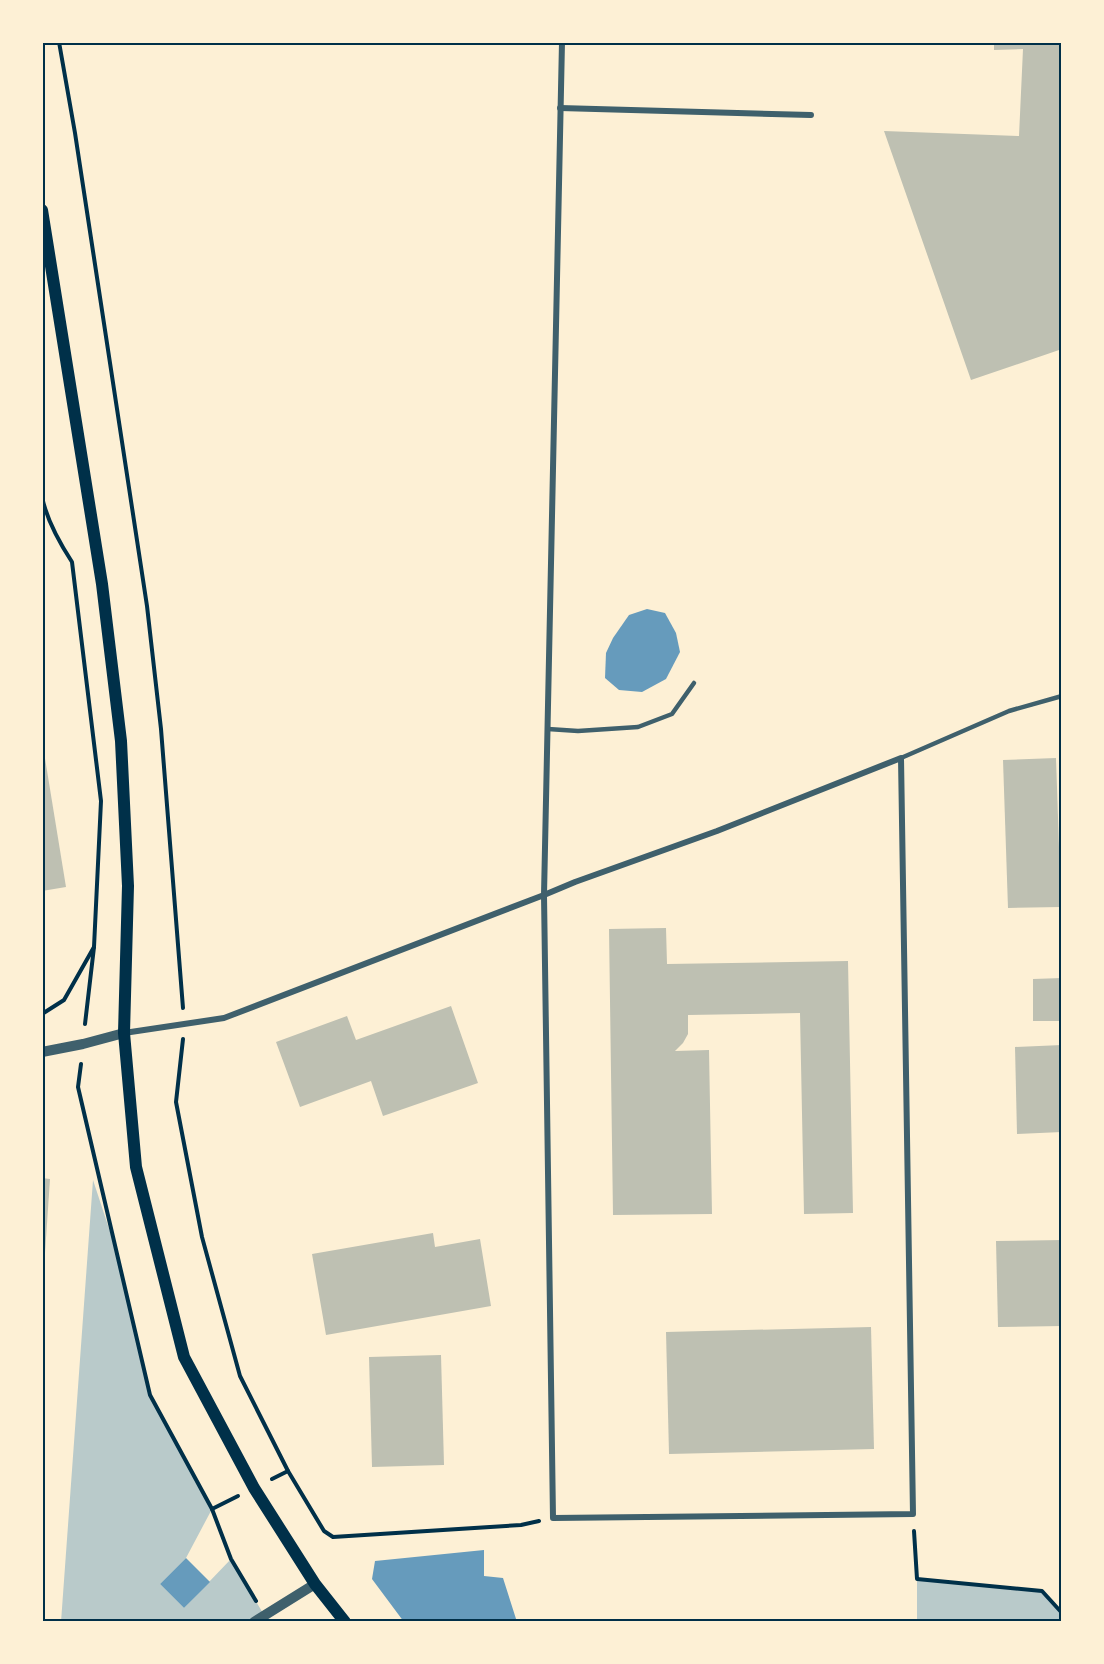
<svg xmlns="http://www.w3.org/2000/svg" width="1104" height="1664" viewBox="0 0 1104 1664" font-family="'Noto Sans',sans-serif">
<style>
.green{fill:#b9caca}
.water{fill:#669bbc}
.building{fill:#bec0b2}
.lines{fill:none;stroke-linecap:round;stroke-linejoin:round}
.path{stroke:#003049;stroke-width:4}
.service{stroke:#3f606c;stroke-width:4.5}
.minor{stroke:#3f606c;stroke-width:6}
.tertiary{stroke:#3f606c;stroke-width:10}
.secondary{stroke:#003049;stroke-width:12}
.neatline{fill:none;stroke:#003049;stroke-width:2}
</style>
<rect width="100%" height="100%" fill="#fdf0d5"/>
<g class="green">
<polygon points="93,1180 120,1262 150,1395 212,1509 186,1558 160,1584 184,1608 231,1559 264,1615 254,1622 61,1622"/>
<polygon points="917,1579 1042,1591 1062,1613 1062,1622 917,1622"/>
</g>
<g class="water">
<polygon points="647,609 665,613 676,633 680,652 666,679 642,692 619,690 605,678 606,653 613,638 629,615"/>
<polygon points="484,1550 484,1576 503,1578 517,1622 404,1622 372,1579 375,1561"/>
<polygon points="186,1558 210,1582 184,1608 160,1584"/>
</g>
<g class="building">
<polygon points="994,42 1062,42 1062,349 971,380 884,131 1019,136 1023,49 994,50"/>
<polygon points="42,740 66,887 42,891"/>
<polygon points="1056,758 1061,907 1008,908 1003,760"/>
<polygon points="666,928 667,964 848,961 853,1213 804,1214 800,1013 688,1015 688,1034 683,1043 675,1051 709,1050 712,1214 613,1215 609,929"/>
<polygon points="1062,978 1062,1021 1033,1021 1033,979"/>
<polygon points="451,1006 478,1083 383,1116 371,1081 300,1107 276,1042 347,1016 356,1040"/>
<polygon points="1062,1045 1062,1132 1017,1134 1015,1047"/>
<polygon points="42,1178 50,1179 44,1268 42,1268"/>
<polygon points="433,1233 435,1247 480,1239 491,1306 326,1335 312,1254"/>
<polygon points="1062,1240 1062,1326 998,1327 996,1241"/>
<polygon points="871,1327 874,1449 669,1454 666,1332"/>
<polygon points="441,1355 444,1465 372,1467 369,1357"/>
</g>
<g class="lines">
<g class="path">
<polyline points="59,42 75,133 147,606 161,729 183,1008"/>
<path d="M42,497C47,521 59,542 72,562L101,801L94,947L64,1000L42,1014"/>
<polyline points="85,1024 94,947"/>
<polyline points="183,1039 176,1102 202,1237 240,1376 288,1471 272,1479"/>
<polyline points="81,1064 78,1087 150,1395 212,1509 231,1559 256,1601"/>
<polyline points="288,1471 324,1531 333,1537 521,1525 539,1521"/>
<polyline points="212,1509 238,1496"/>
<polyline points="914,1531 917,1579 1042,1591 1062,1613"/>
</g>
<g class="service">
<polyline points="548,729 578,731 638,727 672,714 694,683"/>
<polyline points="901,758 1009,711 1062,696"/>
</g>
<g class="minor">
<polyline points="560,108 811,115"/>
<polyline points="124,1033 224,1018 544,895 575,882 717,831 901,758 913,1514 553,1518 544,895 562,42"/>
</g>
<g class="tertiary">
<polyline points="42,1052 83,1044 124,1033"/>
<polyline points="254,1622 315,1584"/>
</g>
<polyline class="secondary" points="42,210 102,584 121,741 128,886 124,1033 136,1167 184,1357 254,1488 315,1584 345,1622"/>
</g>
<rect width="1104" height="1664" fill="none" stroke="#fdf0d5" stroke-width="87"/>
<rect x="44" y="44" width="1016" height="1576" class="neatline"/>
</svg>
